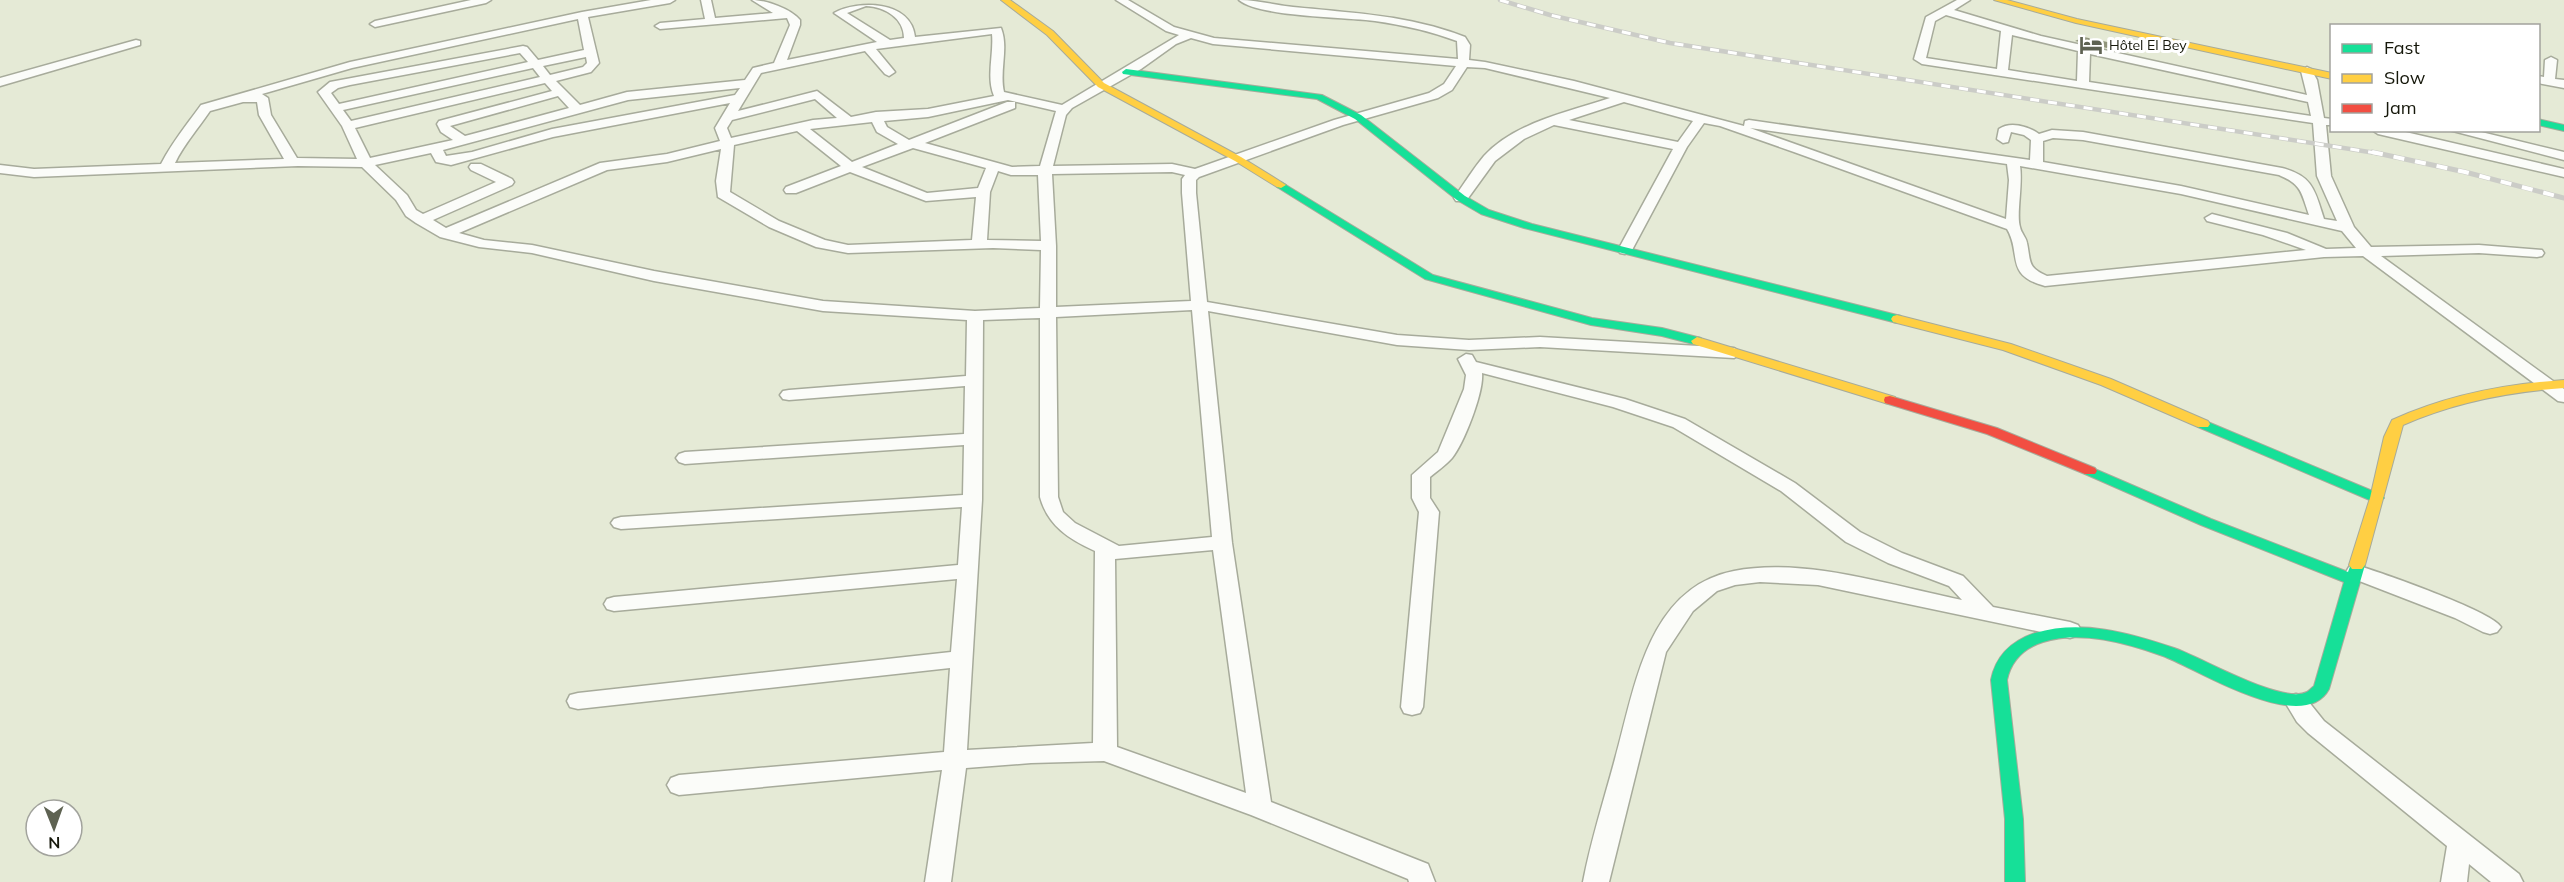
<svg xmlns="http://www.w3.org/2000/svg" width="2564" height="882" viewBox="0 0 2564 882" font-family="Mulish,sans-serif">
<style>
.building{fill:#91957c}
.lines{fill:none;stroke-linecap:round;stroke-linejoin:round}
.street-casing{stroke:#a7ab9b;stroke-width:3}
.fast-casing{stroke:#a7ab9b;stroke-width:2}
.slow-casing{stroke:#a7ab9b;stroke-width:2}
.jam-casing{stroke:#a7ab9b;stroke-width:2}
.street{fill:#fbfcf9;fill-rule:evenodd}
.fast{fill:#16e098;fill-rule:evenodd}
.slow{fill:#ffcf43;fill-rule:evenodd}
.jam{fill:#f24e42;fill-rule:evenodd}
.rail-far1-casing{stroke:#cbccc7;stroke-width:4.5}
.rail-casing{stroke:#cbccc7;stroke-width:5}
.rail-far1{stroke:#fff;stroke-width:3;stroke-dasharray:9;stroke-linecap:butt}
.rail{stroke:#fff;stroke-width:4;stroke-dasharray:11;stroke-linecap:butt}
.labels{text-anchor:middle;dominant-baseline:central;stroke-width:6;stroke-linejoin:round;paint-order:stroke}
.far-poi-label{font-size:14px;fill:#16180b;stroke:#fff;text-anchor:start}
</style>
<rect width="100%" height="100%" fill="#e5ead6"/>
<polygon class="building" points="2084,37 2112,43 2107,48 2075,41"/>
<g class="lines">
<g class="street-casing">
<g id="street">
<polygon points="471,0 491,0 486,3 375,27 370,24 375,21"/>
<path d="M651,0H675L670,3L588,17L599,63L591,72L556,81L580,105L627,92L745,80L753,68L774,63L790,25L787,18L660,29L655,26L660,23L705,19L701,0H711L715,18L773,13L752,0C766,0 791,9 800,20V25L787,60L877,42L834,13C858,0 911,0 915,37L1001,28C1009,48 999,71 1004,92L1062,105L1179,35L1166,31L1116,0H1128L1174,27L1214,38L1458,59L1457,41C1430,31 1403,25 1375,21C1345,17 1259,17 1239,0C1257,0 1275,5 1293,7C1352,13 1409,15 1465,37L1470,45L1469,60L1485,62L1574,81L1744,126L1745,121L1749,120L2030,160L2031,140L2024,135L2011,132L2008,142L2003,143L1997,139L1999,129C2010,121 2028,126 2039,134L2052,130L2083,132L2282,168C2313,176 2315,191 2324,219L2337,221L2317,176L2313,123L1922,64L1914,59L1926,17L1957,0H1970L1954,10L2041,36L2307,95L2301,71L2307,67L2311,69L2317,80L2324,118L2332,119V125H2326L2331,176L2354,227L2371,247L2479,245L2542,250L2544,253L2542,256L2537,257L2479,253L2381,256L2564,389V402L2558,401L2363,256L2324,257L2045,286C2004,275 2022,254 2007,229L1794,152L1720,126L1704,123L1687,147L1632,250L1625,254L1620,253L1618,250L1673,149L1554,125L1524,139L1495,161L1466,201H1456L1454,198C1464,184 1473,169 1484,156C1515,122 1569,112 1610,98L1485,68L1467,67L1452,90L1438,98L1343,125L1199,177L1196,180V193L1207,302L1397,335L1469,340L1540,337L1734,348L1742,353L1734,358L1540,347L1469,350L1397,345L1208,311L1232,543L1271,802L1428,864L1435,882H1409L1408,879L1251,815L1104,761L1031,763L966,768L951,882H925L942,770L679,795L671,792L667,785L671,778L679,775L944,752L950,668L578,709L570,707L567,701L570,695L578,693L951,652L957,579L614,611L607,609L604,604L607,599L614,597L958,565L962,507L621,529L614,527L611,523L614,519L621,517L963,495L964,445L685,464L679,462L676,458L679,454L685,452L964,434L965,386L789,400L783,399L780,395L783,391L789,390L966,376L967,320L823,311L654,281L532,253L479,247L440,237L416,223L406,216L396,200L362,167L298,166L34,177L0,173V165L34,169L161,164C173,141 186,126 201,105L350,62L582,12ZM866,6C885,7 904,18 904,38L890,40L847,13ZM1946,15L2001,31L1997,69L1926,58L1935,21ZM578,19L584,50L538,60L527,47L523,46L330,82L318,92L342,126L357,159L297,158L271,115L268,98L262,94L352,68ZM992,34C994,54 986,77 994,96L928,109L876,112L851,117L817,91L738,111L761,73L865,51L885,74L889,76L895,72L876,49ZM2012,35L2078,51L2077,81L2008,70ZM1191,38L1213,44L1456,66L1444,84L1429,93L1334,120L1195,169L1172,164L1053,166L1066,115L1072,108L1141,69L1176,44ZM520,53L528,62L339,104L331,93L338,88L350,85ZM2090,54L2308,102L2311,116L2089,82ZM586,57L587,63L583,67L550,75L543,66ZM533,68L540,77L351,121L343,110ZM545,83L552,91L439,121L437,124L441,132L453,140L370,158L355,128ZM740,88L735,95L552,129L472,152L446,156L443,150L628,100ZM558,96L569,108L465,136L450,126ZM815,99L837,118L813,120L731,138L727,128L732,120ZM1008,100L1056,111L1040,166L1012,167L925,143L1015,108V102H1007L909,140L887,127L884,121L928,117ZM243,102H257L259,115L284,159L175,163C184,144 198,129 210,111ZM1624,102L1693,121L1678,142L1569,120ZM730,103L715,128L720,141L667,154L600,163L446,228L433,220L512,185L514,182L512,179L481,164H471L469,167L471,170L496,182L423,214L416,210L407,195L375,165L431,153L436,162L451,165L553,137ZM872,122L877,132L898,144L852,162L810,129ZM1750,128L2007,164L2009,180L2006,219ZM797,131L841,166L786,187L784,190L786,193H796L850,172L926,201L976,197L972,240L848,245L825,240L779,221L730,192L734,145ZM2053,138L2083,140L2279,175C2302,185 2301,192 2309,215L2181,186L2043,162V141ZM913,148L986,168L978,188L927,193L862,167ZM721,149L716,181L718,197L769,227L816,247L848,253L993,248L1041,250L1040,308L975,311L823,301L654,271L532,245L484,240L459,233L607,170L667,162ZM2020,166L2181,194L2342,231L2356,248L2326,249L2287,233L2212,214L2205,218L2207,221L2263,235L2306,250L2047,276C2027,267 2031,262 2027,243C2026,237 2021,233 2020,227C2016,215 2023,184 2020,166ZM998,171L1011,175H1038L1041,241L987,240L990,192ZM1172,172L1185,175L1182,179V193L1191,301L1056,307V246L1052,174ZM1192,310L1212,537L1119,546L1075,523L1063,512L1058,497L1056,317ZM1040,318V497C1048,526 1069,539 1095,551L1093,743L967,750L982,500L983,320ZM1213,550L1246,793L1117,747L1115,559Z"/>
<polygon points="136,40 140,41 140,45 0,86 0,78"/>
<polygon points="2551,57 2557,60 2555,79 2564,80 2564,88 2538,83 2538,76 2544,77 2545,60"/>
<polygon points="2372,130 2397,130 2564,169 2564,177 2378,134"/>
<polygon points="2449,130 2473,130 2564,152 2564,160"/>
<path d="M1466,354L1472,355L1476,362L1625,399L1685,419L1795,483L1860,532L1902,553L1963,576L1993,607L2070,622L2078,625L2081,630L2078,635L2070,638L1818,585L1760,582L1735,585L1717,591L1693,611L1666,652L1609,882H1583C1591,840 1604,800 1615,759C1635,688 1647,588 1734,571C1805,557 1892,586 1962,600L1949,586L1888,563L1846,542L1781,491L1673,427L1613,407L1482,373C1484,392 1464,443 1452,458C1446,465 1437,471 1430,477V498L1439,512L1423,707L1420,713L1412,715L1404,713L1401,707L1419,512L1412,498V475L1438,452L1464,389L1466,375L1458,359Z"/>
<path d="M2356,565C2379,572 2492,611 2501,627L2497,632L2490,634L2483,632L2455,618L2349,577L2346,572L2349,567Z"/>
<polygon points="2296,694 2304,696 2324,721 2519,874 2523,882 2491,882 2469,864 2467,882 2441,882 2447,846 2308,733 2297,722 2285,702 2288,696"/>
</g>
</g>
<g class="fast-casing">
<g id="fast">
<polygon points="1126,69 1322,95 1361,115 1465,196 1489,210 1532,224 1901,316 1903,319 1897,323 1524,228 1481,214 1457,200 1355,119 1317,99 1123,74 1122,72"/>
<polygon points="2538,119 2564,125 2564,131 2538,125"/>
<polygon points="1281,182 1433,275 1592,318 1662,328 1701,338 1703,341 1697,345 1662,336 1591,325 1425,279 1277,187 1277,183"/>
<polygon points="2203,420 2382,495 2384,498 2377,503 2372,501 2198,427 2196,424"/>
<path d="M2090,467L2211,519L2348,572L2352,561H2362L2365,565L2329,689C2303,737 2198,669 2163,656C2126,643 2081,630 2043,642C2024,648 2011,661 2007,680L2023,819L2025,882H2005V819L1991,680C1996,655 2012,641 2035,633C2081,619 2130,633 2174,648C2201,657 2282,705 2307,692C2309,691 2311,688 2314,686L2344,582L2201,525L2085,474L2083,471Z"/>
</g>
</g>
<g class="slow-casing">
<g id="slow">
<polygon points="1001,0 1010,0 1053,31 1104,83 1241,157 1286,185 1281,188 1277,187 1235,161 1098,87 1047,35"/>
<polygon points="1994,0 2007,0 2077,19 2332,73 2332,79 2076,23"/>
<polygon points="1897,315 2011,344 2111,379 2208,421 2210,424 2208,427 2198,427 2101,385 2003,350 1893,322 1891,319 1893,316"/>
<polygon points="1697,337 1895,397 1896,400 1890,404 1885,403 1693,344 1691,341"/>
<path d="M2564,380V388C2507,392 2455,402 2403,425L2365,565L2362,569H2352L2349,565L2370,498L2384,437L2392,420C2447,395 2504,384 2564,380Z"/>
</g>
</g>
<g class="jam-casing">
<polygon id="jam" points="1890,396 1997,428 2095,468 2097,471 2095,474 2085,474 1987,434 1885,403 1884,400 1885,397"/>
</g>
<use href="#street" class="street"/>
<use href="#fast" class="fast"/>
<use href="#slow" class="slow"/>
<use href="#jam" class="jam"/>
<g class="rail-far1-casing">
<polyline id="rail-far1" points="1500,0 1550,15 1670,43 2382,154"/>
</g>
<g class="rail-casing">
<polyline id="rail" points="2372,152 2465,172 2564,198"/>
</g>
<use href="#rail-far1" class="rail-far1"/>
<use href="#rail" class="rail"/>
</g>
<defs>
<g id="hotel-bare" transform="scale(1.8)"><path d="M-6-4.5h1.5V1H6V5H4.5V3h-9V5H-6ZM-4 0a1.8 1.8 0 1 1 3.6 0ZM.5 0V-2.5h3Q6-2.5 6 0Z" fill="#5e6252" stroke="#fff" stroke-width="2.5" paint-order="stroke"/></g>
</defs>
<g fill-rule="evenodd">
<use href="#hotel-bare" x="2091" y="45"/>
</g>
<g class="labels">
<g class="far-poi-label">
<text x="2109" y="45">Hôtel El Bey</text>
</g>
</g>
<rect x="2330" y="24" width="210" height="108" fill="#ffffff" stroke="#a2a39d" stroke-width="1.5"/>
<rect x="2342" y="44" width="30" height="9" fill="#16e098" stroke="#a2a39d" stroke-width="1.5"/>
<text x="2384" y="54" font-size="18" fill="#16180b">Fast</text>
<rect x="2342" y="74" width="30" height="9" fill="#ffcf43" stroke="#a2a39d" stroke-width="1.5"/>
<text x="2384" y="84" font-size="18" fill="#16180b">Slow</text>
<rect x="2342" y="104" width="30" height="9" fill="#f24e42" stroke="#a2a39d" stroke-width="1.5"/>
<text x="2384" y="114" font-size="18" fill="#16180b">Jam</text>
<g transform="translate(54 828) rotate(179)"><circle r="28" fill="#ffffff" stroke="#a2a39d" stroke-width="1.5"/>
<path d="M0-4.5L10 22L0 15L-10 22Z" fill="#5e6252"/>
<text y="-9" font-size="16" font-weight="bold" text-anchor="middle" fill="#16180b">N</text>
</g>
</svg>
